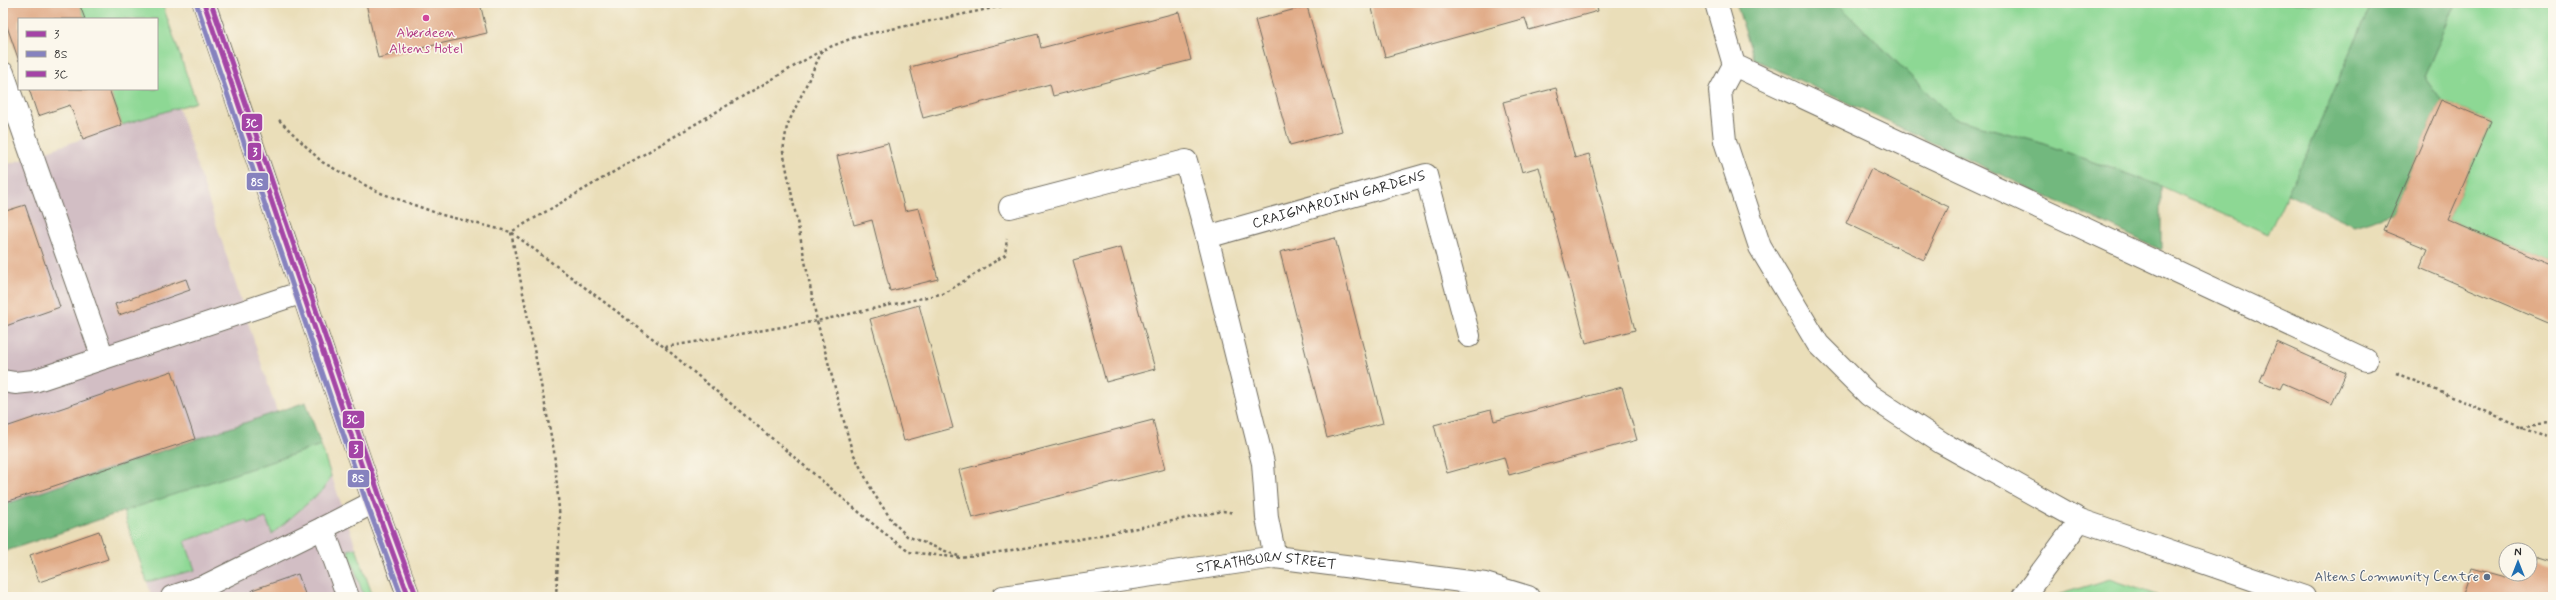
<svg xmlns="http://www.w3.org/2000/svg" width="2556" height="600" viewBox="0 0 2556 600" font-family="Mynerve,sans-serif">
<style>
.industrial{fill:#d2bec4}
.green{fill:#8dd894;stroke:#5c8260}
.forest{fill:#72b87e;stroke:#4e7254}
.building{fill:#e1ac88}
.lines{fill:none;stroke-linecap:round;stroke-linejoin:round}
.minor-casing{stroke:#6e6a5d;stroke-width:24}
.path{stroke:#6e6a5d;stroke-width:2.5;stroke-dasharray:3 3;stroke-linecap:butt}
.minor{stroke:#fff;stroke-width:22}
.bus-1-casing{stroke:#fbf7ec;stroke-width:8}
.bus-2-casing{stroke:#fbf7ec;stroke-width:8}
.bus-3-casing{stroke:#fbf7ec;stroke-width:8}
.bus-1{stroke:#a444a6;stroke-width:5}
.bus-2{stroke:#8682be;stroke-width:5}
.bus-3{stroke:#a444a6;stroke-width:5}
.hotel-dot{fill:#d1479c;stroke:#fbf7ec;stroke-width:1.5}
.service-dot{fill:#5c6f8a;stroke:#fbf7ec;stroke-width:1.5}
.labels{text-anchor:middle;dominant-baseline:central;stroke-width:3;stroke-linejoin:round;paint-order:stroke}
.hotel-label{font-size:14px;fill:#b23c85;stroke:#fbf7ec}
.street-label{font-size:14px;fill:#2b2b2b;stroke:#fbf7ec}
.service-label{font-size:14px;fill:#4e5e75;stroke:#fbf7ec;text-anchor:end}
.line-badge{stroke:#fbf7ec;stroke-width:1.5}
.badge-label{font-size:11px;text-anchor:middle;font-weight:bold;fill:#fff}
</style>
<rect width="100%" height="100%" fill="#fbf7ec"/>
<filter id="ink" filterUnits="userSpaceOnUse"><feTurbulence type="fractalNoise" baseFrequency=".025" numOctaves="2"/><feDisplacementMap in="SourceGraphic" scale="8" xChannelSelector="R" yChannelSelector="G"/><feConvolveMatrix kernelMatrix="1 2 1 2 8 2 1 2 1" color-interpolation-filters="sRGB"/></filter>
<filter id="wash" filterUnits="userSpaceOnUse"><feTurbulence type="fractalNoise" baseFrequency=".012" numOctaves="4" result="noise"/><feDisplacementMap in="SourceGraphic" scale="16" xChannelSelector="R" yChannelSelector="G"/><feGaussianBlur stdDeviation="0.9" result="paint"/><feColorMatrix in="noise" values="0 0 0 0 0 0 0 0 0 0 0 0 0 0 0 0 0 1.4 0 .05"/><feComposite in="paint" operator="in"/></filter>
<g filter="url(#wash)">
<rect width="100%" height="100%" fill="#eadeb9"/>
<g class="industrial">
<polygon points="178,106 277,412 3,505 3,166"/>
<polygon points="321,445 373,597 152,597 123,511"/>
</g>
<g class="green">
<polygon points="79,3 162,3 196,102 122,125 109,89 157,89 157,19 85,19"/>
<polygon points="1837,3 2372,3 2308,151 2268,234 2161,186 2038,142 1953,118"/>
<polygon points="2456,3 2553,3 2553,265 2448,220 2491,121 2441,100 2424,77"/>
<polygon points="321,445 331,476 324,489 272,534 266,518 249,524 247,520 185,541 195,570 147,582 123,511"/>
<polygon points="356,548 373,597 364,597 348,550"/>
<polygon points="2110,579 2162,597 2054,597 2054,596"/>
</g>
<g class="forest">
<polygon points="1736,3 1837,3 1953,118 2038,142 2161,186 2161,250 1754,59"/>
<polygon points="2372,3 2456,3 2424,77 2441,100 2392,213 2354,225 2287,194 2308,151"/>
<polygon points="306,402 321,445 3,552 3,505"/>
</g>
<g id="blocks">
<g class="building">
<polygon points="3,3 79,3 85,19 19,19 19,61 3,15"/>
<polygon points="366,3 480,3 487,33 378,58"/>
<polygon points="1378,3 1596,3 1598,11 1529,30 1525,18 1385,57 1371,5"/>
<polygon points="1307,6 1342,131 1290,145 1255,20"/>
<polygon points="1179,12 1191,60 1053,96 1050,84 923,118 910,67 1038,34 1041,48"/>
<polygon points="1556,88 1575,158 1589,154 1635,330 1586,343 1539,167 1522,172 1503,102"/>
<polygon points="29,89 109,89 122,125 83,139 70,105 38,116"/>
<polygon points="2441,100 2491,121 2448,220 2553,265 2553,325 2420,268 2428,249 2384,231"/>
<polygon points="888,143 905,211 919,208 938,279 890,291 872,220 854,225 837,156"/>
<polygon points="1871,169 1949,207 1924,260 1846,223"/>
<polygon points="3,204 6,211 25,205 60,307 3,327"/>
<polygon points="1335,238 1383,423 1327,438 1280,252"/>
<polygon points="1121,247 1155,369 1106,382 1073,260"/>
<polygon points="186,279 190,290 119,315 115,304"/>
<polygon points="919,305 953,428 904,441 870,319"/>
<polygon points="2277,342 2346,373 2332,404 2283,383 2280,389 2260,381"/>
<polygon points="172,371 195,439 3,503 3,428"/>
<polygon points="1622,387 1637,440 1509,475 1504,457 1447,473 1434,425 1491,410 1494,421"/>
<polygon points="1153,420 1165,469 972,518 959,470"/>
<polygon points="99,531 108,559 39,582 30,555"/>
<polygon points="2530,555 2553,562 2553,597 2462,597 2472,568 2519,581 2521,574 2530,574"/>
<polygon points="298,574 306,597 255,597 252,590"/>
</g>
</g>
</g>
<g filter="url(#ink)">
<use href="#blocks" fill-opacity="0" stroke="#6e6a5d" stroke-width="1"/>
<g class="lines">
<g class="minor-casing">
<g id="minor">
<polyline points="204,3 374,502 409,597"/>
<polyline points="1716,3 1734,65 2366,360"/>
<polyline points="1734,65 1720,91 1725,141 1760,247 1818,344 1869,395 1942,443 2080,520 2304,597"/>
<polyline points="3,73 103,358"/>
<polyline points="1010,207 1186,161 1207,237 1263,463 1267,518 1275,557"/>
<path id="s1" d="M1207,237L1426,175L1469,336"/>
<polyline points="3,381 15,383 34,381 303,292"/>
<polyline points="172,597 205,586 323,528"/>
<polyline points="348,597 323,528 374,502"/>
<path id="s2" d="M1003,597L1275,557L1485,584L1528,597"/>
<polyline points="2023,597 2080,520"/>
</g>
</g>
<g class="path">
<polyline points="822,51 787,126 783,151 817,321 852,451 874,494 893,522 907,536 958,556"/>
<polyline points="279,120 322,162 378,192 442,215 511,232 664,347 879,529 909,552 962,558 1086,538 1223,511 1234,513"/>
<polyline points="665,347 817,321 945,293 1005,255 1007,239"/>
<polyline points="2396,373 2553,440"/>
<polyline points="2521,426 2553,424"/>
<polyline points="556,597 560,521 554,451 511,232 822,50 858,36 1017,3"/>
</g>
<use href="#minor" class="minor"/>
<g class="bus-1-casing">
<polyline id="bus-1" points="204,3 374,502 409,597"/>
</g>
<g class="bus-2-casing">
<polyline id="bus-2" points="197,5 367,504 402,597"/>
</g>
<g class="bus-3-casing">
<polyline id="bus-3" points="211,3 381,500 416,595"/>
</g>
<use href="#bus-1" class="bus-1"/>
<use href="#bus-2" class="bus-2"/>
<use href="#bus-3" class="bus-3"/>
</g>
</g>
<circle class="hotel-dot" cx="426" cy="18" r="4"/>
<circle class="service-dot" cx="2487" cy="577" r="4"/>
<g class="labels">
<g class="hotel-label">
<text x="426" y="33">Aberdeen<tspan x="426" dy="16">Altens Hotel</tspan></text>
</g>
<g class="street-label">
<text stroke="none"><textPath href="#s1" startOffset="137">CRAIGMAROINN GARDENS</textPath></text>
<text stroke="none"><textPath href="#s2" startOffset="266">STRATHBURN STREET</textPath></text>
</g>
<g class="service-label">
<text x="2479" y="577">Altens Community Centre</text>
</g>
</g>
<g class="line-badge">
<rect x="241" y="113" width="22" height="19" rx="4" fill="#a444a6"/>
<rect x="247" y="142" width="15" height="19" rx="4" fill="#a444a6"/>
<rect x="246" y="172" width="23" height="19" rx="4" fill="#8682be"/>
<rect x="342" y="410" width="23" height="19" rx="4" fill="#a444a6"/>
<rect x="348" y="440" width="16" height="19" rx="4" fill="#a444a6"/>
<rect x="347" y="469" width="23" height="19" rx="4" fill="#8682be"/>
</g>
<g class="badge-label">
<text x="252" y="127">3C</text>
<text x="255" y="156">3</text>
<text x="257" y="186">8S</text>
<text x="353" y="423">3C</text>
<text x="356" y="453">3</text>
<text x="358" y="482">8S</text>
</g>
<rect width="2556" height="600" fill="none" stroke="#fbf7ec" stroke-width="16"/>
<rect x="18" y="18" width="140" height="72" fill="#fbf7ec" stroke="#a8a59f"/>
<rect x="26" y="31" width="20" height="6" fill="#a444a6" stroke="#a8a59f"/>
<text x="54" y="38" font-size="12" fill="#2b2b2b">3</text>
<rect x="26" y="51" width="20" height="6" fill="#8682be" stroke="#a8a59f"/>
<text x="54" y="58" font-size="12" fill="#2b2b2b">8S</text>
<rect x="26" y="71" width="20" height="6" fill="#a444a6" stroke="#a8a59f"/>
<text x="54" y="78" font-size="12" fill="#2b2b2b">3C</text>
<g transform="translate(2518 562)"><circle r="19" fill="#fbf7ec" stroke="#a8a59f"/>
<path d="M0-3L7 15L0 10L-7 15Z" fill="#1f6fb2"/>
<text y="-6" font-size="11" font-weight="bold" text-anchor="middle" fill="#2b2b2b">N</text>
</g>
</svg>
